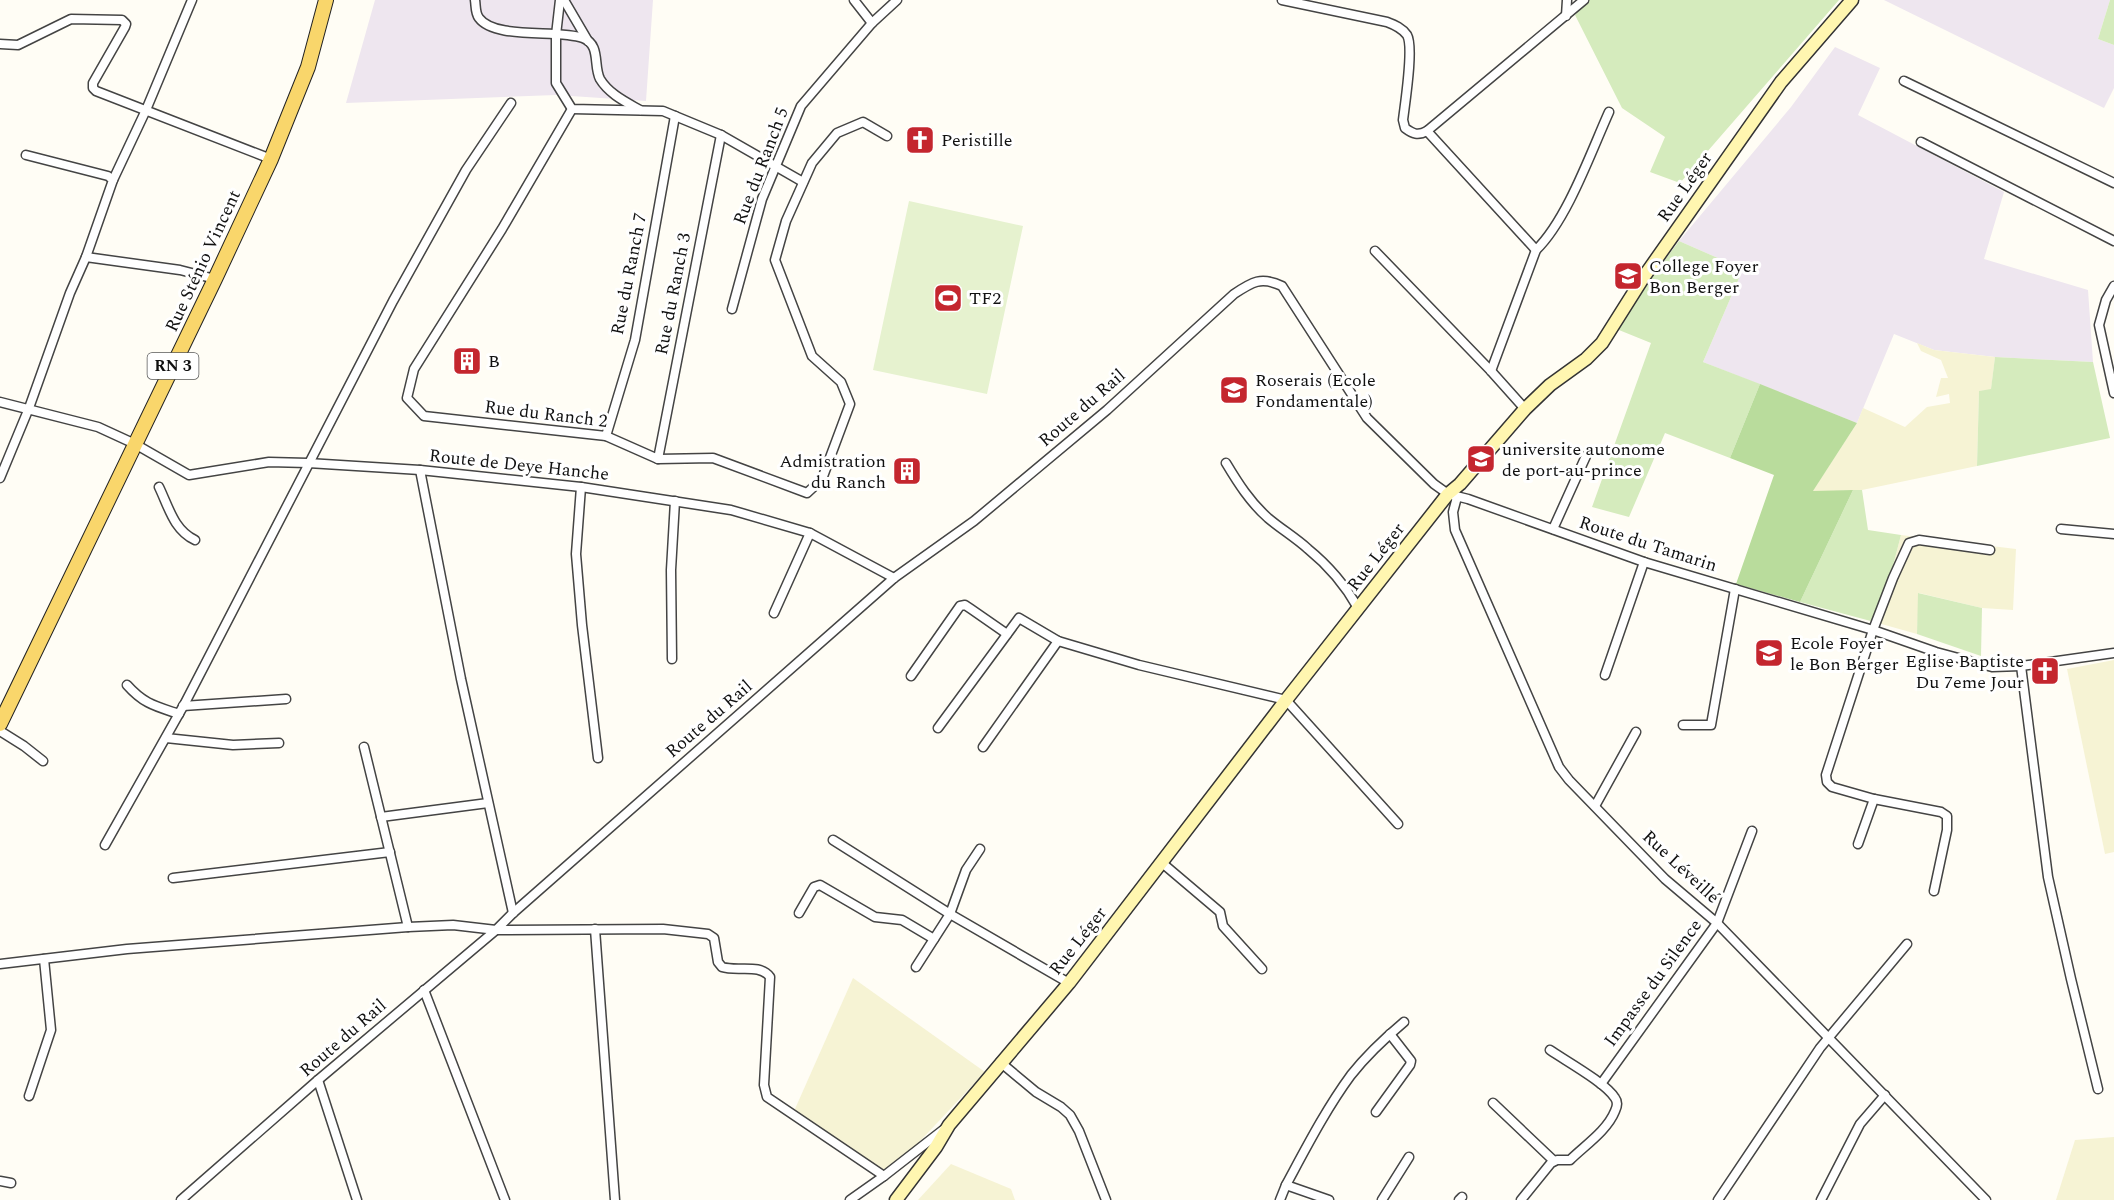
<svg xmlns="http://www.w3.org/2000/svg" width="2114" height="1200" viewBox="0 0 2114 1200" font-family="Spectral,serif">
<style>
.industrial{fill:#eee6ef}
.farmland{fill:#f6f3d4}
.green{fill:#d5ebbd}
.forest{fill:#b9dc9c}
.pitch{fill:#e6f2cf}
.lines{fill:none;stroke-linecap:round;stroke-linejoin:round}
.street-casing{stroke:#444;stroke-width:11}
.secondary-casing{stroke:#333;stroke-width:15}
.primary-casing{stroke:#222;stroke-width:16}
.street{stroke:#fff;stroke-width:8}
.secondary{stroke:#fff6b0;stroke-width:12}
.primary{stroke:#f9d66b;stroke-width:14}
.labels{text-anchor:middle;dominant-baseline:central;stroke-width:6;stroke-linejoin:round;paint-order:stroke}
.shield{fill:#fff;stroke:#585858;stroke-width:1.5}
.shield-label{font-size:16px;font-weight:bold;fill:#111}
.poi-label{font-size:18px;fill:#111;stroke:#fff;text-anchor:start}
.street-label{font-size:18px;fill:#111;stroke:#fff}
</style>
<rect width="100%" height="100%" fill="#fffdf5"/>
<g class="industrial">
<polygon points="375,0 653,0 646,101 556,95 346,103"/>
<polygon points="1884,0 2110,0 2098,39 2114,45 2114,88 2104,108"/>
<polygon points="1835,47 1880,68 1858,115 2004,192 1984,259 2088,290 2093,362 1995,357 1934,350 1894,334 1857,423 1703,362 1743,269 1679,241 1791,107"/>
</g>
<g class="farmland">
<polygon points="1917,343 1934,350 1995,357 1991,390 1979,391 1977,466 1862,490 1812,492 1857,423 1863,408 1905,427 1927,407 1950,403 1949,394 1936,397 1941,378 1948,378 1941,360 1921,351"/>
<polygon points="1901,535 2016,549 2013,610 1982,608 1919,593 1917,634 1878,623"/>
<polygon points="2114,660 2114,852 2105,854 2067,669"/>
<polygon points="853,978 985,1072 890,1173 791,1118"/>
<polygon points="2114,1137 2114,1200 2056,1200 2075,1140"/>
<polygon points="951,1164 1011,1189 1015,1200 918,1200"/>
</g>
<g class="green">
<polygon points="1588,0 1839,0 1680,183 1650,172 1665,137 1622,108 1575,15"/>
<polygon points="2110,0 2114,0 2114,45 2098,39"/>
<polygon points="1679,241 1743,269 1703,362 1760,384 1730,458 1665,433 1629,517 1592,507 1651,343 1614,328"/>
<polygon points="1995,357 2093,362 2110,438 1977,466 1979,391 1991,389"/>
<polygon points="1853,490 1862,490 1868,530 1901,535 1878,623 1800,602"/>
<polygon points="1918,593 1982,608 1981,656 1917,634"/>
</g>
<polygon class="forest" points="1760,384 1857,423 1813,491 1853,490 1800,602 1736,584 1774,475 1730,458"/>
<polygon class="pitch" points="909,201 1023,226 987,394 873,370"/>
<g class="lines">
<g class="street-casing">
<g id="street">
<path d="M475,0C476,6 475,13 479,18C495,40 558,29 583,38C601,45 593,65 600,79C609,94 626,102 640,110"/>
<polyline points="560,0 556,35 556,83 572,109 663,111 721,135 803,182"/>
<polyline points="564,0 588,41"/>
<polyline points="854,0 872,23"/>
<path d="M1282,0L1387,22C1395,25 1402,28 1407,35C1414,47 1405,103 1403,120L1405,128C1413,134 1418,136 1427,131L1584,0"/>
<polyline points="1566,16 1567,0"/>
<polyline points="0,44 18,45 71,19 122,20 126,24 125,27 93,83 93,88 96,91 271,159"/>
<polyline points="1904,81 2114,183"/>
<polyline points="572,109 502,229 414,369 407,398 424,416 606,436 658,459 713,458 807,493 822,479 850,404 841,382 812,356 775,260 786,221 812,163 837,133 863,122 887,136"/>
<polyline points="1427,131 1536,250"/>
<polyline points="1921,142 2114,241"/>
<polyline points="26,155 108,176 113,180 86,257"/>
<polyline points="113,180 146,110 192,0"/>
<polyline points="1375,251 1491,371 1525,409"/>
<polyline points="2114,286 2106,300 2099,325 2114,393"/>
<polyline points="732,309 762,199 801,106 872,23 897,0"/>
<path d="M1491,371L1536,250C1567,220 1591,152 1609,112"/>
<polyline points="0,402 98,427 135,444 189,475 269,462 308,463 420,470 581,487 731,510 810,533 894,578"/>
<polyline points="606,436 635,340 675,116"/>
<polyline points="658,459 721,135"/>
<path d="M1226,463C1238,483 1250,502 1268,518C1281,529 1296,538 1308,549C1329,566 1345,585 1358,608"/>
<polyline points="420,470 461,679 513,913"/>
<polyline points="0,478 29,408 70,293 86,257 180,270 215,279"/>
<path d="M159,487C169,508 174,530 195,540"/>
<polyline points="581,487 576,554 582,625 598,758"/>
<polyline points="1457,497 1453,512 1455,530 1559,767 1569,780 1665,879 1717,923 1986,1200"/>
<polyline points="1553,529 1586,456"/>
<polyline points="2061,529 2114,534"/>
<polyline points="774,613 810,533"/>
<polyline points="672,659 671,570 675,501"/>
<polyline points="2021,666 2048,877 2071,979 2098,1089"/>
<polyline points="1605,675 1644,562"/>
<polyline points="911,676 960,606 965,605 971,609 1007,634"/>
<path d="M127,685C144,704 155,706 179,714"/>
<polyline points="183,706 286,699"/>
<polyline points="1683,725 1711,725 1735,589"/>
<polyline points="938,728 1019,618 1058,641"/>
<polyline points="0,731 24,746 43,761"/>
<polyline points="166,738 233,745 279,743"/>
<polyline points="364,747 408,927"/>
<polyline points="983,747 1058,641 1139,665 1286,700 1398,824"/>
<polyline points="1595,806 1636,732"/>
<polyline points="381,817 488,803"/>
<polyline points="833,840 950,914 1069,983"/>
<polyline points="1858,844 1874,799"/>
<polyline points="105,845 185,703 393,301 466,170 511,103"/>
<polyline points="1161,862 1220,912 1223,926 1262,969"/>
<polyline points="173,878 390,852"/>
<polyline points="1934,891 1947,830 1947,816 1941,812 1874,799 1832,787 1827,782 1826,775 1873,630 1893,578 1909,543 1919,540 1990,550"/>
<polyline points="799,913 814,887 820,885 875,917 902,920 934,939"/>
<polyline points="595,929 615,1200"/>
<path d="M0,964L127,949L408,927L453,925L496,930L663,929L708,934L714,938L718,962L722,967C737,972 760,963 770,977L764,1085L767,1097L884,1176"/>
<polyline points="916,967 950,914 966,870 980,849"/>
<polyline points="424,990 505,1200"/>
<polyline points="1000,1062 1036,1092 1061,1107 1070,1115 1079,1131 1106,1200"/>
<polyline points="318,1080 357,1200"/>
<polyline points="1601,1084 1717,923 1752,831"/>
<polyline points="29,1096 51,1030 44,959"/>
<polyline points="1493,1103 1554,1161"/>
<polyline points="1376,1112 1410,1065 1411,1061 1390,1034"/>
<polyline points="0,1181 11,1183"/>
<path d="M1286,1185C1306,1148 1326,1109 1351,1075C1366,1056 1385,1038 1404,1022"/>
<path d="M181,1200L318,1080L496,930L513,913L894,578L974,521L1107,410L1234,294C1252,282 1261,276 1282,286L1367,418L1434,484L1448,494L1468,499L1644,562L1873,630L1936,652L1992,667L2021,666L2114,653"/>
<polyline points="850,1200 884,1176 943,1130"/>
<polyline points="1280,1200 1286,1185 1329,1200"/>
<polyline points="1382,1200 1409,1157"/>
<polyline points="1459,1200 1462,1197"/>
<path d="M1521,1200L1551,1163L1557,1160H1570C1584,1146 1607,1131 1615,1111C1617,1107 1618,1102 1615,1098C1606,1083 1566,1061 1550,1050"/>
<polyline points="1718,1200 1820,1048 1907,944"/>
<polyline points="1821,1200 1860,1124 1885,1095"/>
</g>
</g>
<g class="secondary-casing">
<polyline id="secondary" points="896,1200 936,1147 949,1125 1069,983 1286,700 1448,494 1460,484 1525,409 1550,385 1586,359 1602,343 1643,278 1781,82 1852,0"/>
</g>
<g class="primary-casing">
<polyline id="primary" points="0,724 215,279 271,159 308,67 326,0"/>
</g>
<use href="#street" class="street"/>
<use href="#secondary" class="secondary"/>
<use href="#primary" class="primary"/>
</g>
<defs>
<g id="church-square" transform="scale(1.5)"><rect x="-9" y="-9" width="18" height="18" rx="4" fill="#c4262e" stroke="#fff"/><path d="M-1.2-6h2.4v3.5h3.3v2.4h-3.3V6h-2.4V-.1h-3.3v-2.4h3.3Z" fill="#fff"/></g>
<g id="school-square" transform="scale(1.5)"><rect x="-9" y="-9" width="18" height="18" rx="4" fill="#c4262e" stroke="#fff"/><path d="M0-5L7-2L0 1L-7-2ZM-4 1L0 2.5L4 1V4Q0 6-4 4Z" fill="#fff"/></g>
<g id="stadium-square" transform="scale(1.5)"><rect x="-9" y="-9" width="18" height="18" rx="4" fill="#c4262e" stroke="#fff"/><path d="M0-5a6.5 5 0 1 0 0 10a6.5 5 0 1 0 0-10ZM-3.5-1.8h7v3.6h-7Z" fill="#fff"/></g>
<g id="building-square" transform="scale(1.5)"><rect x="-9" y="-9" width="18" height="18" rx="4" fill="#c4262e" stroke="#fff"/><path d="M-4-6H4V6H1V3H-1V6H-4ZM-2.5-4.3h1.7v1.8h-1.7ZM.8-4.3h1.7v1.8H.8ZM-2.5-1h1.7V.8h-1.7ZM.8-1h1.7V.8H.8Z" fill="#fff"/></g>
<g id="university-square" transform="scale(1.5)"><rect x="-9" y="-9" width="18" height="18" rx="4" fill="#c4262e" stroke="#fff"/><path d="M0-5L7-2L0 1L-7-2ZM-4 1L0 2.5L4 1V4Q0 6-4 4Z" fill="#fff"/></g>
</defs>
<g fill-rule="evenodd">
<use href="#church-square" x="920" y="140"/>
<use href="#school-square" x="1628" y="276"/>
<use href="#stadium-square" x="948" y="298"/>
<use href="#building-square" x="467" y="361"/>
<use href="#school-square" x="1234" y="390"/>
<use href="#university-square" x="1481" y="459"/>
<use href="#building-square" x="907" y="471"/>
<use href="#school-square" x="1769" y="653"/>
<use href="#church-square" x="2045" y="671"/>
</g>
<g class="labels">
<rect class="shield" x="147.5" y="353" width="51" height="26" rx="4.5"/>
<g class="shield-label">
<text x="173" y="366">RN 3</text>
</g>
<g class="poi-label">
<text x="941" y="140">Peristille</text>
<text x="1649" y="266">College Foyer<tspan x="1649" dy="21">Bon Berger</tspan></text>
<text x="969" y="298">TF2</text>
<text x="488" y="361">B</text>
<text x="1255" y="380">Roserais (Ecole<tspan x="1255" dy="21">Fondamentale)</tspan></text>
<text x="1502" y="449">universite autonome<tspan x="1502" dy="21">de port-au-prince</tspan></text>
<text x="886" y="461" text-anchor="end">Admistration<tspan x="886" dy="21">du Ranch</tspan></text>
<text x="1790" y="643">Ecole Foyer<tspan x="1790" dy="21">le Bon Berger</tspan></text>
<text x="2024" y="661" text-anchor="end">Eglise Baptiste<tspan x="2024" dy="21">Du 7eme Jour</tspan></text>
</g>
<g class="street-label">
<text transform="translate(761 166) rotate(-69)">Rue du Ranch 5</text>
<text transform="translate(1685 187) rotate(-55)">Rue Léger</text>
<text transform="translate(203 261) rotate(-65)">Rue Sténio Vincent</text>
<text transform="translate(629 274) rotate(-79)">Rue du Ranch 7</text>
<text transform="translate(673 294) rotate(-79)">Rue du Ranch 3</text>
<text transform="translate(1082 408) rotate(-41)">Route du Rail</text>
<text transform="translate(546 414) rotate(7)">Rue du Ranch 2</text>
<text transform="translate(519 465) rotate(6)">Route de Deye Hanche</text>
<text transform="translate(1648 544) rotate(18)">Route du Tamarin</text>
<text transform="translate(1376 557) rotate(-52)">Rue Léger</text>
<text transform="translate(709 719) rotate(-41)">Route du Rail</text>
<text transform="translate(1681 867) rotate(43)">Rue Léveillé</text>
<text transform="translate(1078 941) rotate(-52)">Rue Léger</text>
<text transform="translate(1653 983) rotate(-54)">Impasse du Silence</text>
<text transform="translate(343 1038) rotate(-41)">Route du Rail</text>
</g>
</g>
</svg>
